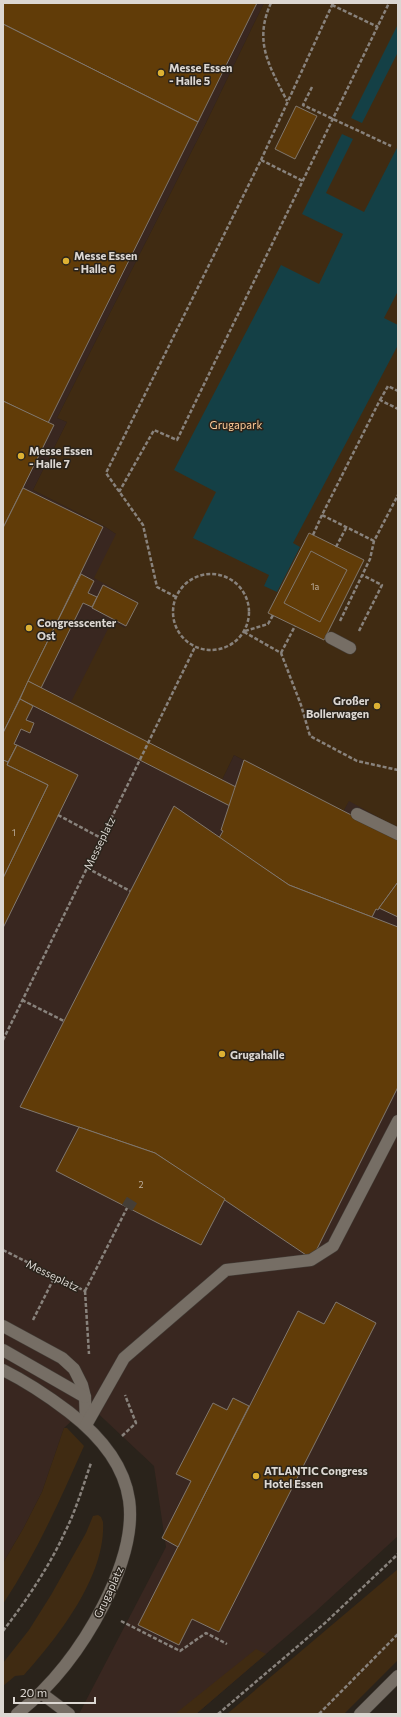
<svg xmlns="http://www.w3.org/2000/svg" width="401" height="1717" viewBox="0 0 401 1717" font-family="Commissioner,sans-serif">
<style>
.commercial{fill:#392720}
.green{fill:#402b12}
.water{fill:#144046}
.building{fill:#613c08;stroke:#80776e}
.lines{fill:none;stroke-linecap:round;stroke-linejoin:round}
.minor-tunnel{stroke:#453e36;stroke-width:12;stroke-dasharray:12 6;stroke-linecap:butt}
.minor-casing{stroke:#433d37;stroke-width:13}
.path{stroke:#88827c;stroke-width:2.5;stroke-dasharray:4 2;stroke-linecap:butt}
.minor{stroke:#766e65;stroke-width:12}
.poi-dot{fill:#ddb133;stroke:#2a231b;stroke-width:1.5}
.labels{text-anchor:middle;dominant-baseline:central;stroke-width:3;stroke-linejoin:round;paint-order:stroke}
.number-label{font-size:9px;fill:#bdb0a0}
.poi-label{font-size:11px;font-weight:bold;fill:#dcd7d2;stroke:#2a231b;text-anchor:start}
.park-label{font-size:11px;fill:#fdcb97;stroke:#2a231b}
.street-label{font-size:11px;fill:#dcd7d2;stroke:#2a231b}
</style>
<rect width="100%" height="100%" fill="#2a231b"/>
<polygon class="commercial" points="3,3 264,3 205,125 57,418 67,422 33,490 104,526 116,534 138,602 125,628 112,621 222,780 234,755 343,812 349,800 398,828 398,1536 315,1612 196,1714 79,1714 166,1547 154,1466 89,1405 64,1428 42,1492 23,1529 3,1563"/>
<g class="green">
<polygon points="264,3 398,3 398,828 349,801 343,812 234,755 222,780 68,708 112,621 125,628 138,602 94,578 116,534 104,526 33,490 67,422 57,418 205,125"/>
<path d="M64,1428H67L84,1446C60,1500 36,1554 3,1604V1563L23,1529L42,1492Z"/>
<path d="M98,1515L101,1517L103,1522C106,1576 58,1637 24,1675L15,1676L3,1686V1663L29,1630L51,1595L86,1533L93,1516Z"/>
<polygon points="398,1569 398,1660 344,1714 227,1714"/>
<polygon points="256,1649 266,1654 196,1714 175,1714"/>
</g>
<g class="water">
<polygon points="397,26 398,52 362,123 351,118"/>
<polygon points="342,134 353,139 326,193 364,212 398,146 398,291 384,318 398,325 398,345 293,543 300,547 277,592 264,586 269,575 193,538 216,492 174,470 281,265 319,284 343,234 302,214"/>
</g>
<g class="building">
<polygon points="3,3 257,3 198,122 3,24"/>
<polygon points="3,24 198,122 48,423 3,401"/>
<polygon points="296,106 317,116 295,159 275,149"/>
<polygon points="3,401 54,425 3,528"/>
<polygon points="23,488 103,527 3,733 3,528"/>
<polygon points="309,533 364,560 324,640 268,613"/>
<polygon points="311,551 347,570 320,622 284,603"/>
<polygon points="81,574 94,581 88,593 97,597 92,607 83,603 41,688 28,681"/>
<polygon points="103,585 138,603 126,626 92,608"/>
<polygon points="28,681 236,787 230,806 20,699"/>
<polygon points="20,699 33,706 26,720 34,723 30,733 21,729 14,744 17,745 8,762 3,760 3,733"/>
<polygon points="17,745 78,775 3,928 3,878 48,785 7,765"/>
<polygon points="3,760 8,762 7,765 48,785 3,878"/>
<polygon points="244,760 398,839 398,882 379,908 378,910 376,909 372,917 289,885 219,838 223,831 221,830"/>
<polygon points="174,806 289,885 398,927 398,1087 312,1259 155,1153 20,1107"/>
<polygon points="398,882 398,917 379,908"/>
<polygon points="79,1127 155,1153 225,1199 201,1245 56,1171"/>
<polygon points="336,1302 376,1323 219,1632 192,1619 179,1645 138,1625 298,1311 324,1324"/>
<polygon points="233,1398 249,1406 178,1547 162,1538 191,1481 176,1474 213,1403 227,1410"/>
</g>
<g class="lines">
<polyline class="minor-tunnel" points="127,1208 132,1200"/>
<g class="minor-casing">
<g id="minor">
<polyline points="331,638 350,648"/>
<polyline points="357,814 398,834"/>
<polyline points="3,1326 62,1358 74,1369 82,1385 85,1397 86,1425"/>
<polyline points="3,1350 85,1397"/>
<path d="M3,1370C27,1382 48,1396 69,1412C143,1469 144,1526 103,1606C82,1647 53,1685 17,1714"/>
<polyline points="86,1425 124,1358 226,1270 311,1260 333,1246 398,1121"/>
<polyline points="41,1693 69,1714"/>
<polyline points="360,1714 398,1676"/>
</g>
</g>
<g class="path">
<path d="M271,3C253,42 270,67 287,101"/>
<polyline points="332,5 378,27"/>
<polyline points="312,87 303,105 391,146"/>
<polyline points="261,160 303,181"/>
<polyline points="380,400 388,386 398,391"/>
<polyline points="119,492 154,430 177,440 389,3"/>
<polyline points="313,535 322,515"/>
<polyline points="374,541 322,515 380,400 398,409"/>
<polyline points="336,547 346,528"/>
<circle cx="211" cy="612" r="38"/>
<polyline points="176,597 157,587 143,525 106,473 261,160 333,3"/>
<polyline points="340,621 370,559 374,541 398,495"/>
<polyline points="245,631 268,624 273,615"/>
<polyline points="359,631 382,585 362,575"/>
<polyline points="244,632 281,653 301,705 310,736 357,761 398,770"/>
<polyline points="281,653 295,626"/>
<polyline points="58,815 101,838"/>
<polyline points="87,868 130,891"/>
<polyline points="22,1000 64,1021"/>
<polyline points="3,1040 195,647"/>
<polyline points="3,1250 85,1291"/>
<polyline points="85,1291 89,1354"/>
<polyline points="85,1291 127,1208"/>
<polyline points="33,1320 55,1276"/>
<polyline points="122,1436 136,1423 125,1395"/>
<polyline points="121,1621 180,1651 206,1633 227,1644"/>
<path d="M3,1631C26,1601 49,1567 65,1532C76,1510 83,1486 91,1463"/>
<polyline points="218,1714 325,1623 398,1554"/>
<polyline points="319,1714 398,1634"/>
</g>
<use href="#minor" class="minor"/>
</g>
<g class="poi-dot">
<circle cx="161" cy="73" r="4"/>
<circle cx="66" cy="261" r="4"/>
<circle cx="21" cy="456" r="4"/>
<circle cx="29" cy="628" r="4"/>
<circle cx="377" cy="706" r="4"/>
<circle cx="222" cy="1054" r="4"/>
<circle cx="256" cy="1476" r="4"/>
</g>
<g class="labels">
<g class="number-label">
<text x="315" y="586">1a</text>
<text x="14" y="832">1</text>
<text x="141" y="1184">2</text>
</g>
<g class="poi-label">
<text x="169" y="67">Messe Essen<tspan x="169" dy="13">- Halle 5</tspan></text>
<text x="74" y="255">Messe Essen<tspan x="74" dy="13">- Halle 6</tspan></text>
<text x="29" y="450">Messe Essen<tspan x="29" dy="13">- Halle 7</tspan></text>
<text x="37" y="622">Congresscenter<tspan x="37" dy="13">Ost</tspan></text>
<text x="369" y="700" text-anchor="end">Großer<tspan x="369" dy="13">Bollerwagen</tspan></text>
<text x="230" y="1054">Grugahalle</text>
<text x="264" y="1470">ATLANTIC Congress<tspan x="264" dy="13">Hotel Essen</tspan></text>
</g>
<g class="park-label">
<text x="236" y="424">Grugapark</text>
</g>
<g class="street-label">
<text transform="translate(99 843) rotate(-64)">Messeplatz</text>
<text transform="translate(53 1275) rotate(26)">Messeplatz</text>
<text transform="translate(108 1592) rotate(-65)">Grugaplatz</text>
</g>
</g>
<rect width="401" height="1717" fill="none" stroke="#dcd7d2" stroke-width="8"/>
<path d="M14 1697v6h81v-6" fill="none" stroke="#dcd7d2" stroke-width="2"/>
<text x="20" y="1697" font-size="12" fill="#dcd7d2" stroke="#2a231b" stroke-width="3" paint-order="stroke">20 m</text>
</svg>
